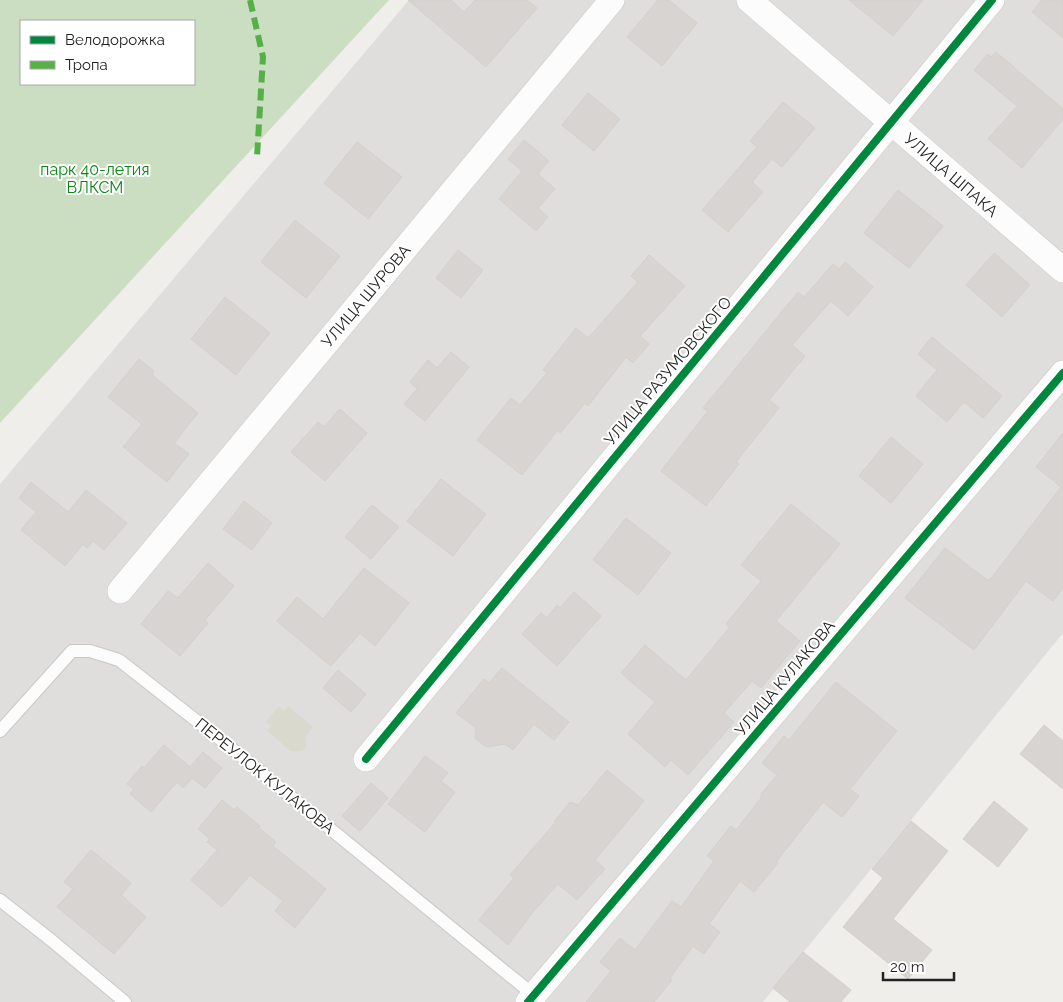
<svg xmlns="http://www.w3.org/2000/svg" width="1063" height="1002" viewBox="0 0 1063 1002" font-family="Raleway,sans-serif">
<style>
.residential{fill:#dfdedc}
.construction{fill:#d9d9cd}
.forest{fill:#cbdec1;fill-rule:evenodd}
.building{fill:#d7d4d2;stroke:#d3d0cc}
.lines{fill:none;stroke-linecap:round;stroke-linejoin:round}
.lane-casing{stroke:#c9c8c7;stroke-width:14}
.street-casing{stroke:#c9c8c7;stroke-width:26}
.lane{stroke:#fdfcfc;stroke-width:12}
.street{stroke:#fdfcfc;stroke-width:25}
.quiet{stroke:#55b145;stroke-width:6;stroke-dasharray:12 6;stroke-linecap:butt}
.cycleway-casing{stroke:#fff;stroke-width:11}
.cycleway{stroke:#00873e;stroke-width:8}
.labels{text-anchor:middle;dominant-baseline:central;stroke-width:4;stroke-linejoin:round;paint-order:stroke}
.park-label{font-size:16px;fill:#0c8416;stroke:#fff}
.street-label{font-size:16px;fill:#222;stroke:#fff}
</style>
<rect width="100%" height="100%" fill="#f0eeeb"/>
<polygon class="residential" points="409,0 1063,0 1063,633 763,1002 0,1002 0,484"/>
<polygon class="construction" points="279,706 284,711 288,706 313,727 305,737 306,747 302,751 291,751 267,731 271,726 266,722"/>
<path class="forest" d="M0,0H389L0,423ZM21,21H194V84H21Z"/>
<g class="building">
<polygon points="408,0 451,0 464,12 475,0 527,0 537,8 486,67"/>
<polygon points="658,0 669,0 697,23 662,66 627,37"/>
<polygon points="849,0 923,0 893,36"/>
<polygon points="1042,0 1063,0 1063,38 1032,12"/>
<polygon points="996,52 1063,109 1063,119 1022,168 988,139 1017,106 974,70 988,54 991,57"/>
<polygon points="588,93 620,119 594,151 562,125"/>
<polygon points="783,102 815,128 782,167 772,159 752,182 763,192 728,232 702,210 757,147 750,141"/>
<polygon points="524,140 549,161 538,174 555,189 538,208 548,217 536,231 499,199 522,171 508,159"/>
<polygon points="357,142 402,177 368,219 324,183"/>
<polygon points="898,190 943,226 909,268 864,233"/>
<polygon points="295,220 340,256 306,298 261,262"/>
<polygon points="458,250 483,270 461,298 436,278"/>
<polygon points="994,253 1030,285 1002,317 966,285"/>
<polygon points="649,255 685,286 640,336 649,344 633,363 626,357 588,406 585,403 560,433 558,430 522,475 477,440 511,398 520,405 547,373 543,370 576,328 588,338 638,282 631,276"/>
<polygon points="845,262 873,287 848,316 831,301 792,345 805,356 769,400 779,408 736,462 739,464 706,506 661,471 708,411 703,408 798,292 804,297 833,264 839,269"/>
<polygon points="225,297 270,333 236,375 191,339"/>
<polygon points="932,337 1002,396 983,418 964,402 947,422 916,396 937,370 918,354"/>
<polygon points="451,352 469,367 425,421 404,404 417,389 410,382 428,360 437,368"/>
<polygon points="139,359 154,371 152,375 198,413 174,443 189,454 167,482 123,447 142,424 108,397"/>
<polygon points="340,409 367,433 325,481 291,452 318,422 324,427"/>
<polygon points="1063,433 1063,588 1053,601 1026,581 974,650 905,598 945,548 989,581 1061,487 1036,467"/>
<polygon points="891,437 923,464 891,503 859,476"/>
<polygon points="441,479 486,514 453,556 407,521"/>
<polygon points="31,482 68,512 86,490 127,523 104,550 93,541 87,548 83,544 65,566 21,530 36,512 19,498"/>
<polygon points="244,501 272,523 252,550 223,529"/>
<polygon points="791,504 840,544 776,621 800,641 761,688 752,681 724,713 734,722 688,775 671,760 665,767 628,734 655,702 621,673 645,645 686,680 730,627 726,624 761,581 741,565"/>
<polygon points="372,505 399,527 371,559 345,537"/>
<polygon points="626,518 671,553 638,595 593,560"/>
<polygon points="208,563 234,586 205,620 208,623 180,656 141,624 168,591 178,598"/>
<polygon points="364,568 409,603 375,646 360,633 331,666 277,621 297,597 323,619"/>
<polygon points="574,592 601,616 557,666 522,634 541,613 547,618 557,605 560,608"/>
<polygon points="502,668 569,722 554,740 534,724 513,750 505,744 486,747 475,738 476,728 456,713 484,679 489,683"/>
<polygon points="338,670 366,694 351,712 323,688"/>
<polygon points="836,682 897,731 850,789 859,796 842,817 823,802 776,862 778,863 754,892 740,881 709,924 720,932 704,954 693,946 670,978 672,980 654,1002 586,1002 611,971 600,962 620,938 635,950 672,901 681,907 714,861 707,856 731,826 736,830 761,798 761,794 777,775 762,763 784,736 789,740"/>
<polygon points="1044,725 1063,741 1063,789 1020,754"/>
<polygon points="164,745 190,767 203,752 222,768 205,788 192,778 183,788 177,782 151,812 130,794 134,789 127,784 142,766 144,768"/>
<polygon points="425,756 448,773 441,781 455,792 425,832 388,804"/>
<polygon points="607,770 644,801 595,860 605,869 577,900 558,884 533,912 508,945 479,920 514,878 510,875 555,823 554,822 570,802 578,805"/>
<polygon points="371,783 388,798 360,831 342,816"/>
<polygon points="222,800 234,810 237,807 260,826 258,827 276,842 273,846 326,889 295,928 275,911 283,901 250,875 222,907 191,880 217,850 207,842 210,839 198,829"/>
<polygon points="994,801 1028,829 998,867 963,839"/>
<polygon points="911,821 948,851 893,919 932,950 908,979 843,927 883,878 872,869"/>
<polygon points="91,850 131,883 121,895 146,917 114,954 57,907 73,889 64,882"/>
<polygon points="803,952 851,990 841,1002 790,1002 773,988"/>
</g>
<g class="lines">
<g class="lane-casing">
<g id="lane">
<polyline points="0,731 72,651 90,651 119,660 235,751 530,992"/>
<polyline points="0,900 51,940 125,1002"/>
</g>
</g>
<g class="street-casing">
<g id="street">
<polyline points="749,0 1063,270"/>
<polyline points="120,591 612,0"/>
<polyline points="366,759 992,0"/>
<polyline points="528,1002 1063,373"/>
</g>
</g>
<use href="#lane" class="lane"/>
<use href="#street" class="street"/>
<polyline class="quiet" points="250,0 263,57 257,157"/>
<g class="cycleway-casing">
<g id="cycleway">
<polyline points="366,759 992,0"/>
<polyline points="528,1002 1063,373"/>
</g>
</g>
<use href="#cycleway" class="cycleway"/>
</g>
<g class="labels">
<g class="park-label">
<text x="95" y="169">парк 40-летия<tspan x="95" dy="18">ВЛКСМ</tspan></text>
</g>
<g class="street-label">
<text transform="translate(951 175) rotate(41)">УЛИЦА ШПАКА</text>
<text transform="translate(366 296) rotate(-50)">УЛИЦА ШУРОВА</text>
<text transform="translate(668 371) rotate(-50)">УЛИЦА РАЗУМОВСКОГО</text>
<text transform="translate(785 678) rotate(-50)">УЛИЦА КУЛАКОВА</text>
<text transform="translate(265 776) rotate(39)">ПЕРЕУЛОК КУЛАКОВА</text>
</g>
</g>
<rect x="20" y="20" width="175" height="65" fill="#ffffff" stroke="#a7a7a7"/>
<rect x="30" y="36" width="25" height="8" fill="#00873e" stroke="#a7a7a7"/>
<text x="65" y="45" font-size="15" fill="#222222">Велодорожка</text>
<rect x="30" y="61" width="25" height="8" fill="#55b145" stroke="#a7a7a7"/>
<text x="65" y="70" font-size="15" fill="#222222">Тропа</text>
<path d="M883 972v8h71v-8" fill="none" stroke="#222222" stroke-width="2.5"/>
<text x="890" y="972" font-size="15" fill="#222222" stroke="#ffffff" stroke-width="4" paint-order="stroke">20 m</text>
</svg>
